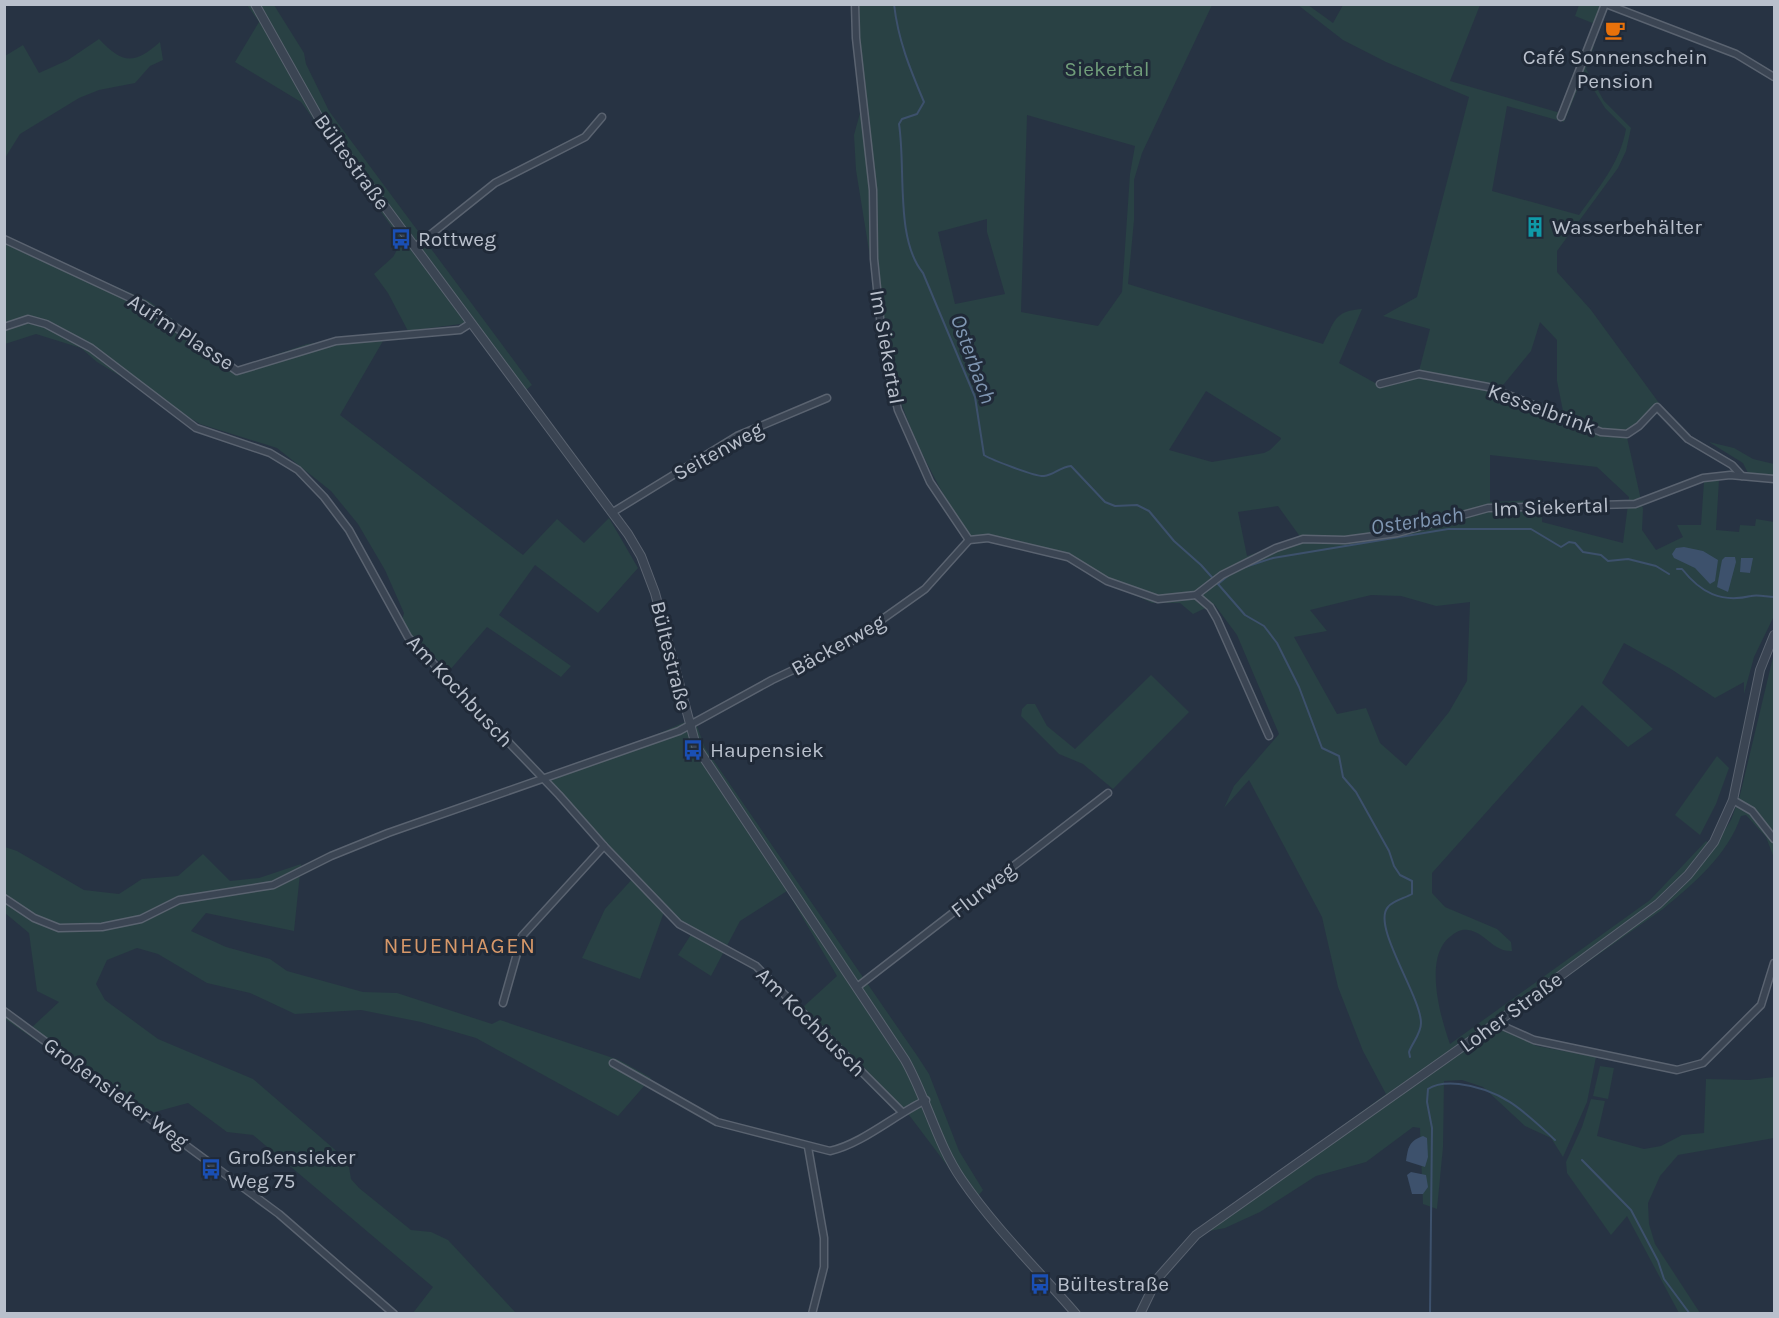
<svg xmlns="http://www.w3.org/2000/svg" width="1779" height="1318" viewBox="0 0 1779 1318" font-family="Karla,sans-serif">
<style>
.green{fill:#294144;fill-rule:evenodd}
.water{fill:#3d516c}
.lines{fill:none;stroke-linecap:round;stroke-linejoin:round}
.stream{stroke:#3d516c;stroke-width:2}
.minor-casing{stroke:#5a6370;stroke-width:9}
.tertiary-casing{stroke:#5a6370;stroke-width:10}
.minor{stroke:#3b4553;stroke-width:6}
.tertiary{stroke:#3b4553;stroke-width:8}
.labels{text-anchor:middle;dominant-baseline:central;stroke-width:6;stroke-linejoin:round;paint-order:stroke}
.poi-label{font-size:21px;fill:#b9c0cc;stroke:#202a38;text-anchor:start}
.park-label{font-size:21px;fill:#709d7a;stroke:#202a38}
.street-label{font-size:21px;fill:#b9c0cc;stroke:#202a38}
.water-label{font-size:22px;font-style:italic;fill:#8097b3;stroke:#202a38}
.neighbourhood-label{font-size:22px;letter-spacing:1.5px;fill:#d79869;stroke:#202a38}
</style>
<rect width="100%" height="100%" fill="#273343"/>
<g class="green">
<polygon points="247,5 274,5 304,53 306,64 329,111 532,385 521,394 468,323 408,331 388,293 374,274 393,257 402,241 301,102 235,62 259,22"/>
<path d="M853,5H1212L1142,153L1134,180V220L1128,284L1323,344C1335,322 1333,311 1362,309L1339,363L1377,384L1419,371L1430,329L1383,316L1417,297L1469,97L1386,62L1343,40L1298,5H1308L1333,23L1343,5H1480L1450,81L1557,112L1561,111L1588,42L1594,46L1586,69L1604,101L1631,128L1626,151L1618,168L1557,251V272L1591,310L1659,403L1638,426L1626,433L1643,509L1642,530L1656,550L1683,537L1677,525H1701L1704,482L1719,480L1716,530L1739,532L1740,525L1755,526L1756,519L1774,522V616L1754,657L1744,694V682L1715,698L1671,669L1624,643L1602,683L1653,729L1628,747L1582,705L1432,873V893L1445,907L1497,929L1511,942L1512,951C1493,952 1485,932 1468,930C1461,929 1456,932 1451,936C1423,956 1440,1016 1450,1044L1650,900L1706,841L1714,847L1731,820L1740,795L1774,653V858L1766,837L1746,815L1741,816C1727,856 1694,883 1663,909L1497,1026L1537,1046L1596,1057L1587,1102L1563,1157L1551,1138L1525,1126L1483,1087L1462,1080L1444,1081L1443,1147L1437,1209L1423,1204L1420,1128L1413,1127L1366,1162L1316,1176L1260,1212L1225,1228L1194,1234L1386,1094L1363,1051L1338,987L1322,917L1249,780L1224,808L1234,786L1279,734L1237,635L1214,604L1193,614L1180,603H1152L1111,584L1066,557L989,538L973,544C927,469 887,397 882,306L875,310L871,263L856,170L854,135L860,113ZM1584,74L1605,108L1626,129C1620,163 1599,187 1579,215L1492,191L1507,106L1564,122ZM1027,115L1135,146L1130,174L1122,292L1098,326L1021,312ZM987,219V232L1005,294L955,304L938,232ZM1540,322L1557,340V381L1563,411L1497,387L1504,384L1531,351ZM1206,391L1281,438V439L1270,450L1264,453L1212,462L1169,450ZM1490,455L1597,467L1629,497L1623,543L1542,522V500L1490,502ZM1278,506L1301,538L1247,556L1238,512ZM1371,595L1401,596L1436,606L1470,602L1467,681L1449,712L1406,766L1380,743L1366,708L1337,714L1294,637L1327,631L1310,610Z"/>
<polygon points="1579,5 1601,5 1595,24 1575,16"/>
<path d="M99,39C122,63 133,66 160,42L163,60L150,66L135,83L99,90L79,98L20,134L5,158V56L23,45L39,73L68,60Z"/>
<polygon points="4,238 149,301 236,368 307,344 387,334 340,415 523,555 557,519 584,543 609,518 638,568 598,613 535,565 499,615 571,666 561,677 487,627 449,671 401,625 404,613 385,570 358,524 331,491 277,448 200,424 97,362 81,348 36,334 5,344"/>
<polygon points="1709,442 1734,448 1753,459 1774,464 1774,476 1748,473 1743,463"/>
<polygon points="1151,675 1189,712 1113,789 1083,764 1059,754 1021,716 1022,709 1027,704 1035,704 1047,726 1075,749"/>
<polygon points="694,718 705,748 918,1057 929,1074 959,1151 983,1190 974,1201 906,1111 801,1009 837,976 787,891 740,921 711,976 678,955 692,933 664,912 640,979 582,958 605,909 634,877 546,783"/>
<polygon points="1717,756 1729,768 1716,804 1700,835 1675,815"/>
<polygon points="5,847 17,851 84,890 119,894 142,879 178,876 203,854 230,881 259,878 301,864 294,931 206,913 191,931 226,947 270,959 287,971 363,992 397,993 492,1024 500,1020 619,1060 651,1078 618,1116 476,1038 421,1022 361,1010 295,1014 250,993 207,983 158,954 137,948 107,960 96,984 105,1000 158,1039 253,1079 348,1161 351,1179 359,1188 411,1230 431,1232 448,1240 516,1313 413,1313 433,1287 253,1135 227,1132 188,1103 144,1115 5,1019 5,1012 30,1029 59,1002 37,991 29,933 5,913"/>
<polygon points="1600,1066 1614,1068 1608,1099 1593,1096"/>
<polygon points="1774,1077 1774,1138 1678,1155 1660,1176 1648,1203 1649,1224 1655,1244 1700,1313 1679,1313 1627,1216 1611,1235 1567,1173 1566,1162 1582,1127 1591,1099 1605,1101 1597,1136 1644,1149 1661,1146 1682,1135 1704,1133 1706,1079 1749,1080"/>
</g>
<g class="water">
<polygon points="1684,547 1703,551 1718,560 1715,581 1710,584 1695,568 1674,558 1672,554 1676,548"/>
<polygon points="1725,557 1735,557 1736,562 1728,592 1717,587 1722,560"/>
<polygon points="1741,558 1753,558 1750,573 1740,572"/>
<path d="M1423,1136L1427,1138L1428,1157L1425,1167L1406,1161C1408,1147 1409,1141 1423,1136Z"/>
<polygon points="1411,1172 1426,1175 1428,1187 1423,1194 1412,1194 1407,1175"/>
</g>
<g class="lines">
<g class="stream">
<path d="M894,4C898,40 910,69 924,102L917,114L902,119L899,124C906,169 895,239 923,273L975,397L984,455C992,460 1036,477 1044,476C1054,475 1060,467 1071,466L1105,502L1115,506L1137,505L1149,511L1174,541L1201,565L1218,584L1229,575"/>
<polyline points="1242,568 1273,558 1448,529 1531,529 1561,547 1569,542 1575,543 1583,552 1601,555 1608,561 1628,559 1656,566 1669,574"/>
<path d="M1677,569H1682C1701,593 1721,603 1751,596C1758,594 1767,597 1774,597"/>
<path d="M1218,584L1245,615L1264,626L1277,643L1299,687L1322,748L1339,756L1343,777L1356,792L1389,851L1394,866L1400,875L1412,881V894C1405,898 1392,901 1388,907C1371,925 1421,996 1421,1023C1421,1034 1412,1043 1409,1052L1410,1057"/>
<polyline points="1582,1160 1631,1210 1658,1261 1664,1279 1690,1314"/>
<path d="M1430,1314L1432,1128L1427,1102L1428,1089C1437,1083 1448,1083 1459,1084C1502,1089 1525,1112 1555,1140"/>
</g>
<g class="minor-casing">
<g id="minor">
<polyline points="855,4 856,38 873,190 874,259 883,347 898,410 930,482 969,540"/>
<polyline points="1606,4 1736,54 1774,77"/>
<polyline points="1561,117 1605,4"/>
<polyline points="4,239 143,304 237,371 336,341 460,330 471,323"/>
<polyline points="415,247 495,183 585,137 602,117"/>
<polyline points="4,327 28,319 46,324 91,348 196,428 270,453 298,470 324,497 349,530 408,637 559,795 604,846 679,924 756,966 902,1112"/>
<polyline points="1380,384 1419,374 1488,387 1601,432 1627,434 1639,426 1657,407 1688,439 1732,465 1742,476"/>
<polyline points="613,512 737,436 827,398"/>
<polyline points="969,540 988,538 1068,557 1107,581 1158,599 1196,595 1222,575 1276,548 1303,539 1345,540 1397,533 1488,508 1635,504 1703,478 1730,475 1774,479"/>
<polyline points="1196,595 1210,607 1217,619 1269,736"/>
<polyline points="1733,800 1752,811 1774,839"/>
<polyline points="4,898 34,918 59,928 102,927 141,919 179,900 273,885 331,856 388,833 679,731 772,680 846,645 925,589 969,540"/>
<polyline points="857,987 1108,793"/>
<polyline points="503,1003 522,936 604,846"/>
<polyline points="4,1011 279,1214 394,1314"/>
<polyline points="1496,1023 1534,1040 1677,1070 1703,1063 1761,1005 1774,963"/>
<path d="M613,1063L717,1122L830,1151C862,1144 896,1114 926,1100"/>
<polyline points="808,1147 824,1238 824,1267 812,1314"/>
</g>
</g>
<g class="tertiary-casing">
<g id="tertiary">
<path d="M255,4L319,118L628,534L641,556L655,593L696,746L905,1060C927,1099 937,1144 962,1180C995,1228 1038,1270 1076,1314"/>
<polyline points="1140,1314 1157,1279 1196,1235 1496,1023 1658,904 1688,875 1714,842 1733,800 1760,670 1774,635"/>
</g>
</g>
<use href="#minor" class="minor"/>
<use href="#tertiary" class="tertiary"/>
</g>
<defs>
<g id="cafe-bare" transform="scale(1.62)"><path d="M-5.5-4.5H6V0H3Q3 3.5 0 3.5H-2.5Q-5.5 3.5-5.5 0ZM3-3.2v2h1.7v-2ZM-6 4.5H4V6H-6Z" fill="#e8710a" stroke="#202a38" stroke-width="2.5" paint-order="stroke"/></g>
<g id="building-bare" transform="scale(1.62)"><path d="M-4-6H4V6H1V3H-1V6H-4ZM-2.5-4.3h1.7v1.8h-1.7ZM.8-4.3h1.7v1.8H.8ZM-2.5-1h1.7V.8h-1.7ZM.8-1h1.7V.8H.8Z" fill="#0f9aa8" stroke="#202a38" stroke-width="2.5" paint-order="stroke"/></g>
<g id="bus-bare" transform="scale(1.62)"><path d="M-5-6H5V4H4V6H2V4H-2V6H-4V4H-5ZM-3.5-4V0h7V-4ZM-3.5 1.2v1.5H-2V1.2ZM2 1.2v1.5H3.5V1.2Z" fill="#1a4fb4" stroke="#202a38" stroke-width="2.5" paint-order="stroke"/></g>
</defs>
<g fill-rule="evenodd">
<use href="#cafe-bare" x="1615" y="30"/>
<use href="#building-bare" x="1535" y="227"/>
<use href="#bus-bare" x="401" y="239"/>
<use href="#bus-bare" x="693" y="750"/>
<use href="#bus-bare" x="211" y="1169"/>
<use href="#bus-bare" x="1040" y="1284"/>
</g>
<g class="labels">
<g class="poi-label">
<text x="1615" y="57" text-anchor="middle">Café Sonnenschein<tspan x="1615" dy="24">Pension</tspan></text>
<text x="1552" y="227">Wasserbehälter</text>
<text x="418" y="239">Rottweg</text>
<text x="710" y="750">Haupensiek</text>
<text x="228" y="1157">Großensieker<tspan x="228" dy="24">Weg 75</tspan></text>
<text x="1057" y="1284">Bültestraße</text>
</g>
<g class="park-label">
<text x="1107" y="69">Siekertal</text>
</g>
<g class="street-label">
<text transform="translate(352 162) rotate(54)">Bültestraße</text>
<text transform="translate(181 332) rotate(33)">Auf'm Plasse</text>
<text transform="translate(887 347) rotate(80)">Im Siekertal</text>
<text transform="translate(1542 409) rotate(20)">Kesselbrink</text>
<text transform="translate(718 451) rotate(-29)">Seitenweg</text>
<text transform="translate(1551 507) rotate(-2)">Im Siekertal</text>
<text transform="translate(838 645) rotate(-29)">Bäckerweg</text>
<text transform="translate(671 656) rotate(76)">Bültestraße</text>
<text transform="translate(460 691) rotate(47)">Am Kochbusch</text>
<text transform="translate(983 890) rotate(-38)">Flurweg</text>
<text transform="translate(1511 1012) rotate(-36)">Loher Straße</text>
<text transform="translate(811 1022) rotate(45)">Am Kochbusch</text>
<text transform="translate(116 1093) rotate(36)">Großensieker Weg</text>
</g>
<g class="water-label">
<text transform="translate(973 359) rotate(70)">Osterbach</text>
<text transform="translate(1417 521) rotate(-8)">Osterbach</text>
</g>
<g class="neighbourhood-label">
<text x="460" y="946">NEUENHAGEN</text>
</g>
</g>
<rect width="1779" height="1318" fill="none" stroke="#b9c0cc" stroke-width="12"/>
</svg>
